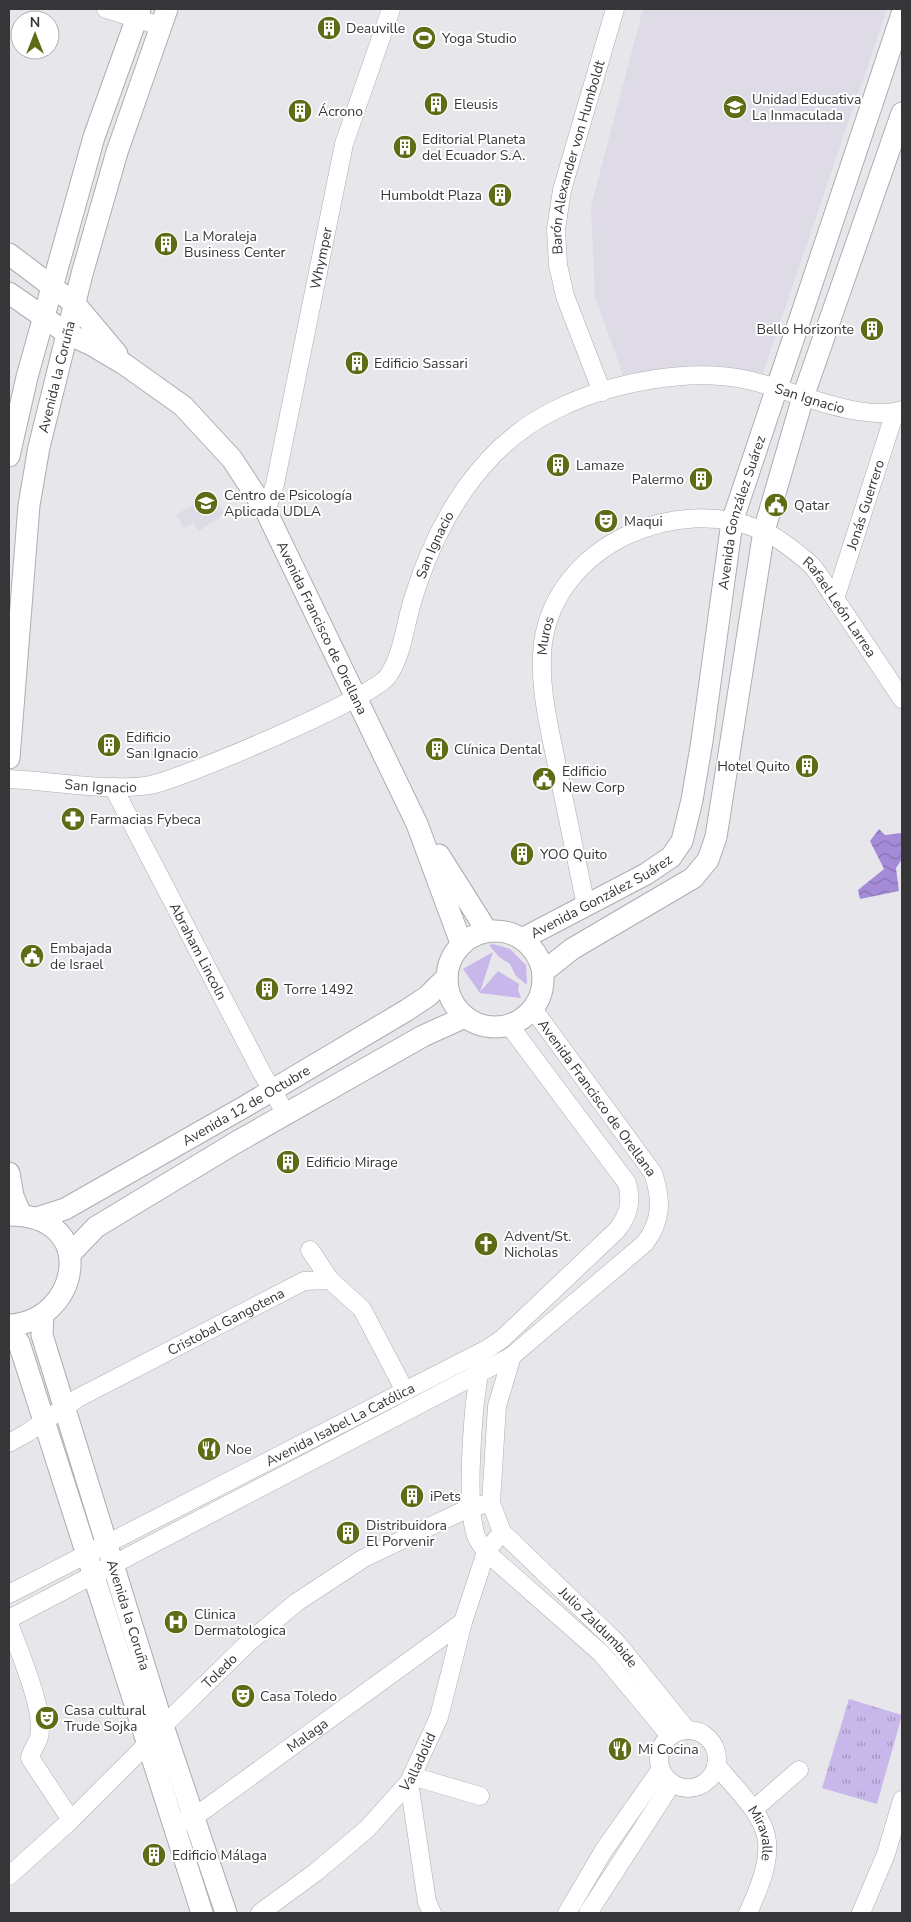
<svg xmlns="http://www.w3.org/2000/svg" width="911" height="1922" viewBox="0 0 911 1922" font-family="'Nunito Sans',sans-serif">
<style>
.built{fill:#dedbe7}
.green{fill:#c7b7eb}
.park{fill:url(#park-tufts)}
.water{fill:url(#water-waves)}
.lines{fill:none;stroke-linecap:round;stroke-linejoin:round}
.minor-casing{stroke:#aeacb1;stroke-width:19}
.major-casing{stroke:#aeacb1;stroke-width:23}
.minor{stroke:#fff;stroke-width:18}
.major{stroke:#fff;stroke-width:21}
.labels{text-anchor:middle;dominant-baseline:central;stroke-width:4;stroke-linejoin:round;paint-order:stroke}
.poi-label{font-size:14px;fill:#363537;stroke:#fff;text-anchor:start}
.street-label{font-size:14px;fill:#363537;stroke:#fff}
</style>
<defs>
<pattern id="park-tufts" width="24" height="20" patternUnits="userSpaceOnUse" patternTransform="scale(1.25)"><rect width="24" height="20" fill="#c7b7eb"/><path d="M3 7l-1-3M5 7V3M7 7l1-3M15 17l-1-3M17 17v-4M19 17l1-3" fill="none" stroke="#a296bf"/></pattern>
<pattern id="water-waves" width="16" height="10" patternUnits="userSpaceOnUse" patternTransform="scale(1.25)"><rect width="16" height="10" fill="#a58ad8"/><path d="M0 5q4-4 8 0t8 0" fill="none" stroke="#8772b0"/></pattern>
</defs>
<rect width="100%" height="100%" fill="#e7e6eb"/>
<g class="built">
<polygon points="643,9 887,9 763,373 698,366 623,375 595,297 591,206"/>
<polygon points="211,493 225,514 199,531 193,523 184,528 176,515"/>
</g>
<g class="green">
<polygon points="493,944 510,949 526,965 527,985 516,976 510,964 499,957 489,945"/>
<polygon points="493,952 480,992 498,971 519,984 518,990 521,998 480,993 463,969"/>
</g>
<polygon class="park" points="849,1699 902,1715 877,1804 822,1788"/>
<polygon class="water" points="879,829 885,835 902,833 902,859 896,868 899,891 860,899 858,890 884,869 870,841"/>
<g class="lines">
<g class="minor-casing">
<g id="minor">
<polyline points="106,9 160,26"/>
<path id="s1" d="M602,392L565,296L558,265L556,229L562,190L615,9"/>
<path id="s2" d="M266,511L275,484L344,144L391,9"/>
<path id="s3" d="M835,599L895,412"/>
<path id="s4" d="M9,779C52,781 109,792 150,785C182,779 373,698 388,676C403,654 405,624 413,599C437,521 481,445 557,409C609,383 687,368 743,379C787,387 859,424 902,410"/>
<path id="s5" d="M113,787L262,1073L286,1114"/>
<path id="s6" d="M586,906C576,859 567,813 557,766C549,726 538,684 543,643C556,546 676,492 763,531C778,537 795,551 808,562C817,569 824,583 831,593C855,628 878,663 902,699"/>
<polyline points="310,1250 330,1280"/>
<path id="s7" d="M512,1356L497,1406L491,1503L502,1532L616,1642L687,1730"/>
<path d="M481,1366C473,1399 465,1505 476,1536C478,1541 483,1547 486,1552L602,1654L670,1736"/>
<path id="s8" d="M9,1443L27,1433L78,1398L304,1281L330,1280L362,1309L405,1391"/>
<path id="s9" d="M9,1594L487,1349L502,1339L617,1230C629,1215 632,1201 627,1183L509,1025"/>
<path d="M9,1619L512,1356L645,1243C662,1221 662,1199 653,1173L533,1009"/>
<path d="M9,1623C18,1649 46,1712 39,1737C37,1744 32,1750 30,1758L71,1820"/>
<circle cx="688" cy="1759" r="29"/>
<path id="s10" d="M716,1765C768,1825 784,1834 748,1913"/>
<polyline points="412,1776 480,1796"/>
<polyline points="409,1782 427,1902 432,1913"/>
<polyline points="754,1809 799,1770"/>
<path id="s11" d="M183,1822L193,1818L463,1622"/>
<path id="s12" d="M9,1876L71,1820L140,1751L163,1726L250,1641L297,1602L364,1558L471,1507L491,1503"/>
<path id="s13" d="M260,1913L316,1872L367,1829L409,1782L439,1717L463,1622L486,1552L502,1532"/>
<polyline points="567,1913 604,1850 661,1769"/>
<polyline points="588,1913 672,1783"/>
<polyline points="861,1913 886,1854 902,1800"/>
</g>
</g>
<g class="major-casing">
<g id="major">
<polyline points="9,254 75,304 117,354"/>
<path id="s14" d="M9,293L68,334L92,345L124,364L183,406L232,459L266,511L417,824L461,943"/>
<polyline points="9,456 27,377 94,137 140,9"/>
<path id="s15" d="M9,758L29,505L39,447L82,274L117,152L167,9"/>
<polyline points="439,855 487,931"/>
<circle cx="495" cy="979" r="48"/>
<path id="s16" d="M522,939L646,874L671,857L682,841L692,800L702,741L732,522L902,14"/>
<polyline points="543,972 572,949 693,878 708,860 716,837 764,531 803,397 902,113"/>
<polyline points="9,1173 13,1196 21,1215"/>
<path d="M9,1215C102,1215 78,1323 9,1325"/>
<path id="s17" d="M37,1218L65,1209L244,1107L407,1010L428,996L446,978"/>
<polyline points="71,1253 96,1227 235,1143 423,1036 465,1017"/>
<path id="s18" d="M43,1314L42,1335L163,1726L226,1913"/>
<polyline points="9,1328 19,1343 202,1913"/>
</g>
</g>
<use href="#minor" class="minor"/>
<use href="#major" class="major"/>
</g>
<defs>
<g id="building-disc" transform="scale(1.25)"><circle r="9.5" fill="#5d6c15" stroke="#fff"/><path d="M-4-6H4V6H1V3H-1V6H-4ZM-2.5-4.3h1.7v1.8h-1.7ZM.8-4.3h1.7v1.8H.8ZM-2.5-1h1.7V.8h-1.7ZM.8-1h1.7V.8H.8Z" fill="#fff"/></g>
<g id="stadium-disc" transform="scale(1.25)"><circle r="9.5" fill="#5d6c15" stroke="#fff"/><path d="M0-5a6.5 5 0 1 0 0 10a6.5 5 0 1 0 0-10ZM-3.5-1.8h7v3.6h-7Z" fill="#fff"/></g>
<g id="school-disc" transform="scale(1.25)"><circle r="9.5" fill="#5d6c15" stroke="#fff"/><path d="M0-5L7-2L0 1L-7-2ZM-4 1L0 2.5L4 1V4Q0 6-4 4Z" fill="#fff"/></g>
<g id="university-disc" transform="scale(1.25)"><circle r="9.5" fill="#5d6c15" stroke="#fff"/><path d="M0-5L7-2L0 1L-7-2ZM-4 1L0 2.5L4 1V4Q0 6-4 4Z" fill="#fff"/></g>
<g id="civic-disc" transform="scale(1.25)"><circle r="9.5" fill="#5d6c15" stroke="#fff"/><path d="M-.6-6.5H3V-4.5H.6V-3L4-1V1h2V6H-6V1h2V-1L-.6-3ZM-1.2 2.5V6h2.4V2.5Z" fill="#fff"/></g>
<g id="theatre-disc" transform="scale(1.25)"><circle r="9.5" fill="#5d6c15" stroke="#fff"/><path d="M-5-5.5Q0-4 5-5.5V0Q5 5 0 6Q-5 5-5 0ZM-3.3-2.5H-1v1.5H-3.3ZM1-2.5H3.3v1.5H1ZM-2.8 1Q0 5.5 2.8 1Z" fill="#fff"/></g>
<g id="pharmacy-disc" transform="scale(1.25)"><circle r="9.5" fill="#5d6c15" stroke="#fff"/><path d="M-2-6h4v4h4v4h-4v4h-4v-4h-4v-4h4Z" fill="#fff"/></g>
<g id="church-disc" transform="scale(1.25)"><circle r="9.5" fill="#5d6c15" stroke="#fff"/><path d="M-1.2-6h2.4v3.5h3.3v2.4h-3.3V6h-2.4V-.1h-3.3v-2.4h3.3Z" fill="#fff"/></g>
<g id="restaurant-disc" transform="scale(1.25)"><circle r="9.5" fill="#5d6c15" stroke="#fff"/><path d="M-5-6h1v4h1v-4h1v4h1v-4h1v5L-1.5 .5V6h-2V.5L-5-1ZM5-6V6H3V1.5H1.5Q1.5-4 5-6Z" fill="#fff"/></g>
<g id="hospital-disc" transform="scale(1.25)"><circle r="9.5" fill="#5d6c15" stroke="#fff"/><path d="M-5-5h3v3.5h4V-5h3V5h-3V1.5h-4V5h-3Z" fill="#fff"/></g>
</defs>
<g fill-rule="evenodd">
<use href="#building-disc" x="329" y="28"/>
<use href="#stadium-disc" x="424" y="38"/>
<use href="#building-disc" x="436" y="104"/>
<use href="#school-disc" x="735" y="107"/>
<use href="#building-disc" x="300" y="111"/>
<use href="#building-disc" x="405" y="147"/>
<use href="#building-disc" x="500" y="195"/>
<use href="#building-disc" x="166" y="244"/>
<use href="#building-disc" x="872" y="329"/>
<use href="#building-disc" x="357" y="363"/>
<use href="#building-disc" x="558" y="465"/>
<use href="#building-disc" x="701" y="479"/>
<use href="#university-disc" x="206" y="503"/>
<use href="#civic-disc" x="776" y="505"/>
<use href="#theatre-disc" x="606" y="521"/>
<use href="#building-disc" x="109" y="745"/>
<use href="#building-disc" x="437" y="749"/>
<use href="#building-disc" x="807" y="766"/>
<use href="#civic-disc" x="544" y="779"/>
<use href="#pharmacy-disc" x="73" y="819"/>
<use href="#building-disc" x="522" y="854"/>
<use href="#civic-disc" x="32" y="956"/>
<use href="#building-disc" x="267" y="989"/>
<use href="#building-disc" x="288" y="1162"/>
<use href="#church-disc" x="486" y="1244"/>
<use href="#restaurant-disc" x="209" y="1449"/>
<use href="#building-disc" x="412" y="1496"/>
<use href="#building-disc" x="348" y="1533"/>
<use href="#hospital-disc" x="176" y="1622"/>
<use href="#theatre-disc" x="243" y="1696"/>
<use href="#theatre-disc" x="47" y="1718"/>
<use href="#restaurant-disc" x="620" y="1749"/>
<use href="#building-disc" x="154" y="1855"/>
</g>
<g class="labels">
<g class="poi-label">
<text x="346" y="28">Deauville</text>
<text x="442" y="38">Yoga Studio</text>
<text x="752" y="99">Unidad Educativa<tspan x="752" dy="16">La Inmaculada</tspan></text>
<text x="454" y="104">Eleusis</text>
<text x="318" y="111">Ácrono</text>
<text x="422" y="139">Editorial Planeta<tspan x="422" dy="16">del Ecuador S.A.</tspan></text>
<text x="482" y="195" text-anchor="end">Humboldt Plaza</text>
<text x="184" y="236">La Moraleja<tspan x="184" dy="16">Business Center</tspan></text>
<text x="854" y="329" text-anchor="end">Bello Horizonte</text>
<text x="374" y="363">Edificio Sassari</text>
<text x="576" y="465">Lamaze</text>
<text x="684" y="479" text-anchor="end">Palermo</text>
<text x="224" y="495">Centro de Psicología<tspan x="224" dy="16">Aplicada UDLA</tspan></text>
<text x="794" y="505">Qatar</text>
<text x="624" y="521">Maqui</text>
<text x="126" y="737">Edificio<tspan x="126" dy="16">San Ignacio</tspan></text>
<text x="454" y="749">Clínica Dental</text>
<text x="790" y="766" text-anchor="end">Hotel Quito</text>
<text x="562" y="771">Edificio<tspan x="562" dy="16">New Corp</tspan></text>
<text x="90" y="819">Farmacias Fybeca</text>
<text x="540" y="854">YOO Quito</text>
<text x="50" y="948">Embajada<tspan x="50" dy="16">de Israel</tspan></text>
<text x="284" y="989">Torre 1492</text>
<text x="306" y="1162">Edificio Mirage</text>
<text x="504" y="1236">Advent/St.<tspan x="504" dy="16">Nicholas</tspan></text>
<text x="226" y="1449">Noe</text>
<text x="430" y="1496">iPets</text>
<text x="366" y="1525">Distribuidora<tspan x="366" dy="16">El Porvenir</tspan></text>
<text x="194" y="1614">Clinica<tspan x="194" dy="16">Dermatologica</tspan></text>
<text x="260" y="1696">Casa Toledo</text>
<text x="64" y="1710">Casa cultural<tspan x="64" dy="16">Trude Sojka</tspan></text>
<text x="638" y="1749">Mi Cocina</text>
<text x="172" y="1855">Edificio Málaga</text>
</g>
<g class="street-label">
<text stroke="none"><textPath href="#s1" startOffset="245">Barón Alexander von Humboldt</textPath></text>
<text stroke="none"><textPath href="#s2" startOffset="259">Whymper</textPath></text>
<text stroke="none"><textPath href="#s15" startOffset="385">Avenida la Coruña</textPath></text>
<text stroke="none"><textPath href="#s4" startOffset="992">San Ignacio</textPath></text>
<text stroke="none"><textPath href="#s3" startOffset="99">Jonás Guerrero</textPath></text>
<text stroke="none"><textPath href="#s16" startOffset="524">Avenida González Suárez</textPath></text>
<text stroke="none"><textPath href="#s4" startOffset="544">San Ignacio</textPath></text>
<text stroke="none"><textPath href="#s6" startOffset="660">Rafael León Larrea</textPath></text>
<text stroke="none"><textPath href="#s14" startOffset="472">Avenida Francisco de Orellana</textPath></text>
<text stroke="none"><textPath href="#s6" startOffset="275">Muros</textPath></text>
<text stroke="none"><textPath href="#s4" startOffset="92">San Ignacio</textPath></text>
<text stroke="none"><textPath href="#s16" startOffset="90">Avenida González Suárez</textPath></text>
<text stroke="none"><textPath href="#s5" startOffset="185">Abraham Lincoln</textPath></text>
<text transform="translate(597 1098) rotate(54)">Avenida Francisco de Orellana</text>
<text stroke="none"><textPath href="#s17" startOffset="238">Avenida 12 de Octubre</textPath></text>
<text stroke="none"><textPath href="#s8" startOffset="249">Cristobal Gangotena</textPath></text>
<text stroke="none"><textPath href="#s9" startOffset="372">Avenida Isabel La Católica</textPath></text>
<text stroke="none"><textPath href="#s18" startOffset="314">Avenida la Coruña</textPath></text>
<text stroke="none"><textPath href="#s7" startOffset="316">Julio Zaldumbide</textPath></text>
<text stroke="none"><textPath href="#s12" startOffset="294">Toledo</textPath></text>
<text stroke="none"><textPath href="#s11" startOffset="152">Malaga</textPath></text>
<text stroke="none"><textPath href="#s13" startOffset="221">Valladolid</textPath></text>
<text stroke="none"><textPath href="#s10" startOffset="84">Miravalle</textPath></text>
</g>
</g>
<rect width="911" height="1922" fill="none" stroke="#363537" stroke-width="20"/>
<g transform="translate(35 35)"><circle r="24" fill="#ffffff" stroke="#afaeaf"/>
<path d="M0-4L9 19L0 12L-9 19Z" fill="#5d6c15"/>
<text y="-8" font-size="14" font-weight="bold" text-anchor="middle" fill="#363537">N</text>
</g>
</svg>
